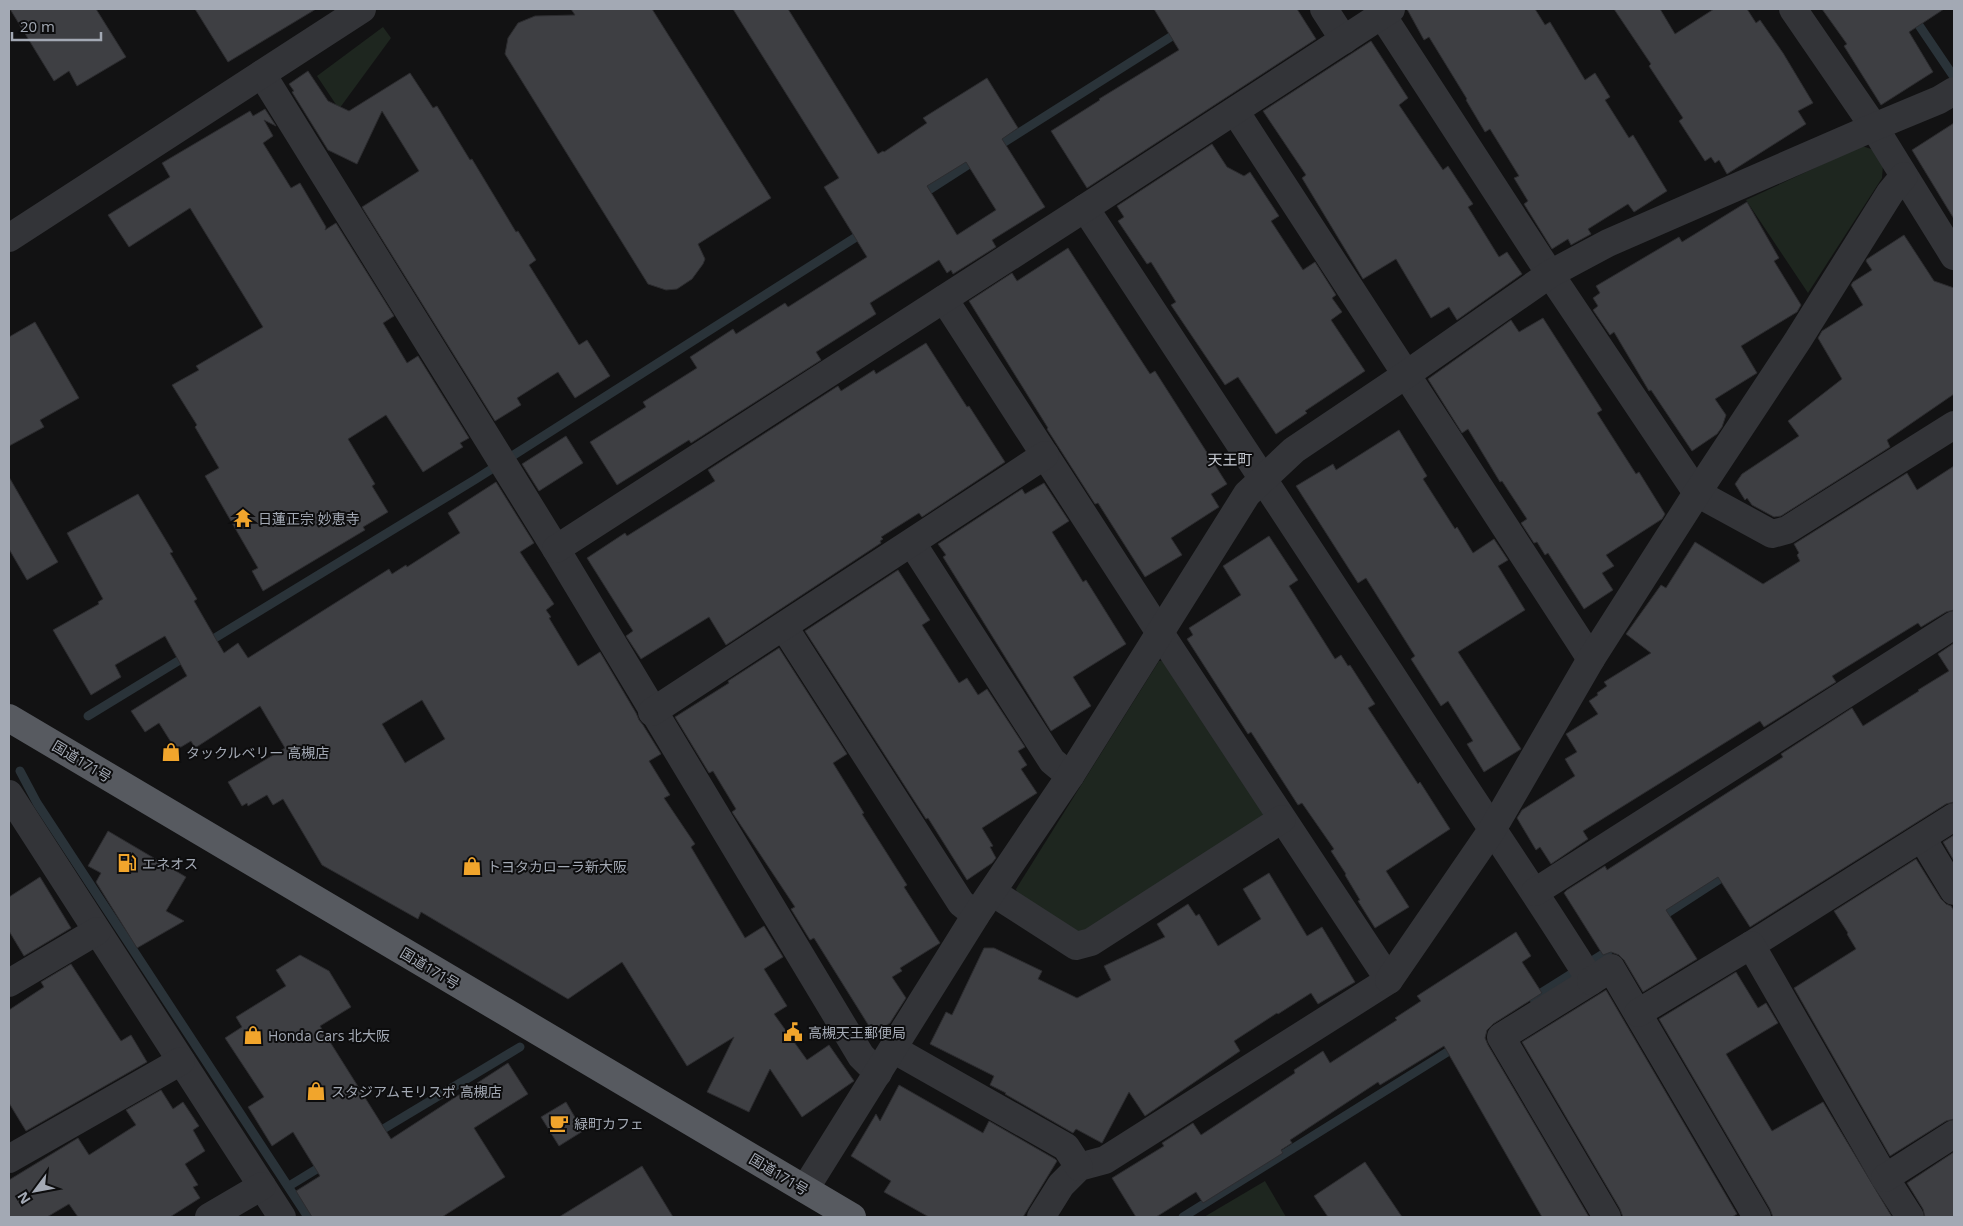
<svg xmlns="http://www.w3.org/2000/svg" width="1963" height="1226" viewBox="0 0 1963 1226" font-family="'Open Sans','Noto Sans JP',sans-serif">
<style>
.green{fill:#1e261f}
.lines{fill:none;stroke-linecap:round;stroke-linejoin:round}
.stream{stroke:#2a3339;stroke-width:9}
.building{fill:#3e3f43;stroke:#2c2c2f;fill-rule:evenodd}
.minor{stroke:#333438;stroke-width:28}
.trunk{stroke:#575a60;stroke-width:28}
.labels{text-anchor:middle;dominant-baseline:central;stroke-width:4;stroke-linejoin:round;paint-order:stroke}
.poi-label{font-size:14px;fill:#a3a9b4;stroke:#0d0d0e;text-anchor:start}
.street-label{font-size:14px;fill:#a3a9b4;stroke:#0d0d0e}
.neighbourhood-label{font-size:15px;fill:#c4c8d0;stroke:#0d0d0e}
</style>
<rect width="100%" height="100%" fill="#121213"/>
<g class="green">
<polygon points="383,27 391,38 339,109 317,76"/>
<polygon points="1862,146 1874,150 1883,165 1882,178 1808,293 1746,200"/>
<polygon points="1170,660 1265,807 1262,821 1085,933 1073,932 1019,901 1016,889 1159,661"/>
<polygon points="1265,1181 1286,1217 1204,1217"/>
</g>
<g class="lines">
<g class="stream">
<polyline points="1908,9 1954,77"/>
<polyline points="995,148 1180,31"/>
<polyline points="921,195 977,159"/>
<polyline points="205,644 476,479 864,232"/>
<polyline points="88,716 188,655"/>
<polyline points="20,771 37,803 308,1217"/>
<polyline points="1658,919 1729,873"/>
<polyline points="1533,998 1611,949"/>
<polyline points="375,1134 520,1047"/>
<polyline points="289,1186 325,1164"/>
<polyline points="1183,1217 1457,1046"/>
</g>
</g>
<g class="building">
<polygon points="10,9 96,9 126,57 77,86 69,71 54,81"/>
<polygon points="195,9 316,9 228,62"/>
<polygon points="571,9 652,9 771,198 698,244 705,259 703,264 692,279 677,289 666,290 648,284 505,54 508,38 518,23 535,16 575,15"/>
<path d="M733,9H788L878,154L883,151L884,152L927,123L923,118L987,78L1018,128L1002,139L1045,207L992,240L996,247L953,274L951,270L947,273L939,260L870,303L876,314L816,352L821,360L691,443L689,440L617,485L590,442L646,407L643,402L697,368L690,357L733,329L736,334L785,303L788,307L867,257L824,187L839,178ZM966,162L996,210L957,235L927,186Z"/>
<polygon points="1154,9 1297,9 1316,39 1087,188 1051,131 1100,100 1099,99 1179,50"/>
<polygon points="1407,9 1535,9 1545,25 1550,22 1585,80 1595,73 1610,97 1605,100 1629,138 1633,135 1667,191 1634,212 1628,204 1588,229 1591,234 1571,245 1568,239 1552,249 1524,204 1528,201 1514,178 1519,176 1490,129 1485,132 1466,100 1467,99 1429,37 1424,40"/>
<polygon points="1614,9 1660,9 1675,34 1714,9 1747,9 1756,23 1760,20 1783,53 1813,103 1798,111 1806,124 1727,174 1719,160 1715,163 1711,157 1705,161 1679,121 1683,118 1649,66 1651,64"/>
<polygon points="1822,9 1944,9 1909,32 1933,72 1881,105 1844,46 1847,44"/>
<polygon points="1371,41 1408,98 1399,105 1443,170 1448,166 1473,204 1468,207 1499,257 1507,252 1522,274 1457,320 1449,307 1431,318 1396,259 1363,279 1302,178 1306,175 1263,111"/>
<polygon points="308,71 328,101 349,111 410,73 433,108 437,106 470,160 472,159 516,232 518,231 536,260 529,265 579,345 587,340 610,376 575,398 558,372 517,398 521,405 495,421 362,207 419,171 382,111 357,164 328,150 292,92 294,91 289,84"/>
<polygon points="265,109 276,126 264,120 273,136 263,143 291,188 300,183 326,227 325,230 336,223 394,316 383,323 407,363 418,356 469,438 460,443 463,447 423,472 386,415 348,439 375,484 372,486 388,512 363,527 365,530 263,591 252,571 258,568 205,476 219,468 195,427 197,425 172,385 199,370 196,366 263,327 190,208 129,247 108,215 170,177 162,163 250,111 253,116"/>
<polygon points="1954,123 1954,219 1912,150"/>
<polygon points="1212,144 1227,167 1244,176 1250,172 1279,216 1271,221 1303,270 1315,262 1336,295 1332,298 1342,312 1331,320 1365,371 1305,411 1307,413 1276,434 1238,377 1225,385 1171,305 1176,302 1151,262 1147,264 1118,221 1124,217 1117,206"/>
<polygon points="1747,202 1779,258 1774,261 1801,305 1797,312 1741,346 1757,373 1715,399 1726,415 1722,427 1717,434 1692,451 1651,390 1649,391 1614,332 1610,335 1593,310 1598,306 1593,298 1600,293 1596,286 1679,237 1682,242"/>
<polygon points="1904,235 1934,281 1954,288 1954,394 1887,440 1890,447 1781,516 1774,517 1752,505 1747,498 1745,500 1735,484 1742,474 1799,436 1788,421 1842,379 1818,338 1822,331 1863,305 1851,285 1853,282 1872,270 1866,261 1867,259"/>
<polygon points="1068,248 1150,374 1155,371 1227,484 1211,494 1219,507 1171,538 1182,555 1145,577 1098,503 1095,504 1047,429 1048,428 969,301 1012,273 1017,281"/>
<polygon points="1543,318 1602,410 1597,413 1636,474 1639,472 1665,514 1662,519 1606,555 1614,566 1602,573 1613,590 1584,609 1548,553 1545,555 1537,542 1534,543 1521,523 1527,519 1502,481 1500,482 1468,429 1462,433 1428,379 1511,320 1519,332"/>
<polygon points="35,322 79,398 40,420 44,427 9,446 9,337"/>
<polygon points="926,343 967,407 969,406 1005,462 922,517 919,513 881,537 883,539 880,541 881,543 726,645 709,617 641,659 626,636 633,631 587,558 625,533 627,536 715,481 708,470 838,386 841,391 874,370 876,374"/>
<polygon points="1399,430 1427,476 1423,479 1455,529 1457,527 1473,553 1494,539 1508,560 1498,566 1525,610 1458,652 1521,749 1484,772 1467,744 1473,741 1448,701 1441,706 1411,659 1415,656 1366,578 1358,583 1296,486 1333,464 1336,470"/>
<polygon points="566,436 583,463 539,491 522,464"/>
<polygon points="1954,466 1954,610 1946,612 1921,627 1918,623 1832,676 1836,682 1764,727 1760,721 1583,831 1588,839 1551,864 1540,847 1536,850 1517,818 1522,810 1575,776 1565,759 1577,752 1566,734 1598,714 1589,701 1598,695 1597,693 1607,686 1604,682 1651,653 1626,634 1661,585 1666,588 1695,542 1763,584 1800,561 1797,555 1799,553 1794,544 1907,473 1917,490"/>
<polygon points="9,477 58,562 27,580 9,549"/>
<path d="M496,482L534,543L520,552L554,604L546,610L551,617L549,618L578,666L600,652L636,713L639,720L643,725L661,754L649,761L670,795L664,798L695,844L691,847L745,938L764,926L783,957L764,969L787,1006L774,1014L807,1060L829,1045L854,1081L802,1117L770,1069L749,1112L707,1092L734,1037L687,1066L622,962L568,999L421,912L418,919L322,865L283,799L273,805L267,795L248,806L247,803L242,806L228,782L285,748L260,706L195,748L191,741L176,750L159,723L145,732L131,711L187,676L165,636L115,665L121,677L91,695L53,630L99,604L98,602L103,599L67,533L138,494L173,552L170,553L197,599L194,601L224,653L238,643L248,658L389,569L392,574L406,565L407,567L460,533L448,513ZM422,700L445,739L405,763L382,724Z"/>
<polygon points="1044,483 1069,521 1052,532 1083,582 1086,580 1126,644 1073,677 1091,706 1051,731 943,557 946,555 938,544 1022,489 1025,494"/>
<polygon points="1269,536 1298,580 1289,586 1335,659 1341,655 1348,666 1350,665 1375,704 1368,708 1418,784 1420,782 1450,829 1386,871 1409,907 1375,928 1358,901 1360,900 1345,875 1346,874 1331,851 1334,849 1302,803 1298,805 1251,732 1248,734 1187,639 1193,635 1189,628 1241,595 1223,566"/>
<polygon points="898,570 930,620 922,625 959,683 967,678 978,695 987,689 1025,747 1018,751 1027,765 1021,769 1037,793 982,828 993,846 990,847 996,858 992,863 967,880 928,818 926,819 805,631"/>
<polygon points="1954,643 1954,802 1946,804 1750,927 1718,877 1666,910 1697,959 1643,992 1624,960 1619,955 1611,952 1603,955 1564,893 1567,890 1605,866 1607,870 1783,757 1781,754 1852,708 1863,726 1919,691 1918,690 1949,671 1938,654"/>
<polygon points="779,648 847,754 833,763 864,813 862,814 907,885 904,887 940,943 900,968 902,971 892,977 906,998 890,1023 878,1031 869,1026 814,938 810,940 791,909 795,907 732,812 736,809 713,771 709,773 675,717 729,683 728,681"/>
<polygon points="108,831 186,877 166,911 184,921 137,948 96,882 101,873 88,866"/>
<polygon points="1954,835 1954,861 1943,842"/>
<polygon points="1916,859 1941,899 1946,904 1951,906 1954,911 1954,1119 1946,1121 1890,1156 1794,988 1856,949 1847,934 1848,933 1834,911"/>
<polygon points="1269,873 1307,936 1322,927 1355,982 1318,1004 1311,993 1278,1014 1277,1013 1234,1041 1240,1051 1145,1116 1129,1092 1102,1143 1076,1129 1073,1133 1005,1094 1006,1093 990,1085 994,1076 930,1044 946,1012 952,1015 984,948 994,948 1042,971 1038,979 1077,998 1111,980 1104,966 1165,937 1157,924 1188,904 1196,916 1199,914 1218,946 1261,919 1243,889"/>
<polygon points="40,877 71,928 24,956 9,931 9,897"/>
<polygon points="1516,932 1531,956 1522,962 1542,993 1493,1024 1487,1030 1485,1038 1488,1045 1589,1217 1542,1217 1444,1046 1380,1085 1378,1082 1290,1140 1292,1143 1281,1150 1283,1153 1203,1203 1196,1192 1156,1217 1136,1217 1112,1178 1164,1146 1162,1143 1193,1123 1201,1135 1295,1073 1294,1070 1323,1051 1330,1063 1397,1020 1395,1018 1421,1001 1417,996"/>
<polygon points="300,955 329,971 351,1007 320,1026 391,1139 508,1063 528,1094 474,1128 505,1177 442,1217 312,1217 296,1191 320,1176 293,1132 272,1146 248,1107 264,1097 225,1038 242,1027 236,1017 286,986 276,970"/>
<polygon points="71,964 121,1041 131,1035 147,1062 26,1131 9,1103 9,1010 44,987 41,982"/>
<polygon points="1736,972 1758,1008 1766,1003 1778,1023 1726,1054 1772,1131 1823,1102 1892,1217 1773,1217 1770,1209 1659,1019"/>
<polygon points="1606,990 1737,1214 1732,1217 1623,1217 1620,1209 1522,1042"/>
<polygon points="899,1085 983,1133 989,1121 1055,1159 1057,1161 1023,1217 929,1217 884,1192 891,1181 851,1156 876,1114 880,1121"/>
<polygon points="161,1090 173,1109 183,1102 199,1126 193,1130 205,1151 185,1164 198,1185 193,1187 200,1198 170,1217 78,1217 69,1204 47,1217 9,1217 9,1180 78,1138 89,1155 136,1125 126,1110"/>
<polygon points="566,1102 583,1131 559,1146 541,1117"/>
<polygon points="1954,1152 1954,1217 1925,1217 1923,1209 1907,1183"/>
<polygon points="1365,1162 1402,1217 1328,1217 1314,1196"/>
<polygon points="642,1166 673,1217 559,1217"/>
</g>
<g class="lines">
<g class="minor">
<polyline points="1324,9 1344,40"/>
<polyline points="1793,9 1874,127 1954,256"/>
<polyline points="1382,15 1550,274 1697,493 1772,534 1787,530 1954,425"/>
<polyline points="262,74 556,549 861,1056 878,1073"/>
<polyline points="1235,111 1591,659"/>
<path d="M1085,208C1209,396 1332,583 1454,771C1500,841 1547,910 1591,981L1501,1037L1607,1217"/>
<polyline points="9,238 362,9"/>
<polyline points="944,299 1160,633 1389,980 1105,1160 1079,1167 1061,1185 1041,1217"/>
<polyline points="912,543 1052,761 1070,776"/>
<polyline points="556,549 1085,208 1391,9"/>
<polyline points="784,627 961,903 976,915"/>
<polyline points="652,712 1045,455"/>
<polyline points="9,794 282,1217"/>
<polyline points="1922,838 1954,891"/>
<polyline points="992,892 1076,946 1091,942 1282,819"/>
<polyline points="1535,892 1954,625"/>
<polyline points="1751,945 1954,817"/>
<polyline points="1389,980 1492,830 1591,659 1697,493 1798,340 1890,193 1904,176"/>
<polyline points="1591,981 1611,968 1757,1217"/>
<polyline points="9,983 97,931"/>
<polyline points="1638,1013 1751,945 1885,1178 1910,1217"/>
<polyline points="893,1049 1066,1147 1079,1167"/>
<polyline points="9,1159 181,1061"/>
<polyline points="1885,1178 1954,1134"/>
<polyline points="805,1189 976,915 1070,776 1247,494 1294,450 1407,374 1550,274 1608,243 1874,127 1939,100 1954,91"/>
<polyline points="209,1217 262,1186"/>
</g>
<polyline class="trunk" points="9,718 852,1217"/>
</g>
<defs>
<g id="temple-bare" transform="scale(1.5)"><path d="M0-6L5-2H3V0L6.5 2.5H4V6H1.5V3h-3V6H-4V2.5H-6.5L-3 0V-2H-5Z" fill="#f1a52c" stroke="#0d0d0e" stroke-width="2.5" paint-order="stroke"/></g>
<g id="shop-bare" transform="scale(1.5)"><path d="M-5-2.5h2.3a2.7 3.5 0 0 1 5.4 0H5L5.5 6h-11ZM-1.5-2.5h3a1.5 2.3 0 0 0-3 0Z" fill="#f1a52c" stroke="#0d0d0e" stroke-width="2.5" paint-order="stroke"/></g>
<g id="fuel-bare" transform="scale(1.5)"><path d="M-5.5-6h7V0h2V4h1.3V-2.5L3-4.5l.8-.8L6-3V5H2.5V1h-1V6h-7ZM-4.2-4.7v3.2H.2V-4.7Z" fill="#f1a52c" stroke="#0d0d0e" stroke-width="2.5" paint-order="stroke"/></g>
<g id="civic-bare" transform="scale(1.5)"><path d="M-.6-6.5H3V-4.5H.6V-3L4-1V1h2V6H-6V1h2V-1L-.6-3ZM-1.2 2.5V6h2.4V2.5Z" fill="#f1a52c" stroke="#0d0d0e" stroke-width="2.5" paint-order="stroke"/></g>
<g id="cafe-bare" transform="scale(1.5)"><path d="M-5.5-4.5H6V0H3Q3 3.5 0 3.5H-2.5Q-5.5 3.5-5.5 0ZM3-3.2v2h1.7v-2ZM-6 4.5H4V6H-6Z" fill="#f1a52c" stroke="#0d0d0e" stroke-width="2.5" paint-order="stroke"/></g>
</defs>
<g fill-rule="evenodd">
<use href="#temple-bare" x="243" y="518"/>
<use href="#shop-bare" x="171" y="752"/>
<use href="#fuel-bare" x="127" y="863"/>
<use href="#shop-bare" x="472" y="866"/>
<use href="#civic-bare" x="793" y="1032"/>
<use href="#shop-bare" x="253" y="1035"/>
<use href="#shop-bare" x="316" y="1091"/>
<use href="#cafe-bare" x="559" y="1123"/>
</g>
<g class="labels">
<g class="poi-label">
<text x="258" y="518">日蓮正宗 妙恵寺</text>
<text x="186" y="752">タックルベリー 高槻店</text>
<text x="142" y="863">エネオス</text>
<text x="487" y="866">トヨタカローラ新大阪</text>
<text x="808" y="1032">高槻天王郵便局</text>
<text x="268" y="1035">Honda Cars 北大阪</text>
<text x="331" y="1091">スタジアムモリスポ 高槻店</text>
<text x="574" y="1123">緑町カフェ</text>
</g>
<g class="street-label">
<text transform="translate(82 761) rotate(31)">国道171号</text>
<text transform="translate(430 968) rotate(31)">国道171号</text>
<text transform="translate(779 1174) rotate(31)">国道171号</text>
</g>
<g class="neighbourhood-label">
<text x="1230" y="459">天王町</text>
</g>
</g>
<rect width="1963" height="1226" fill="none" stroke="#a3a9b4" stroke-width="20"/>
<g transform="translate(35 1191) rotate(238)" stroke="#0d0d0e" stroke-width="4" paint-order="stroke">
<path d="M0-4L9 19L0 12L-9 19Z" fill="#a3a9b4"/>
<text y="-8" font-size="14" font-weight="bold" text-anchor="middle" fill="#a3a9b4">N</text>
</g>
<path d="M12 32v8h89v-8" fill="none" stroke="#a3a9b4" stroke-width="2.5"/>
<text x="20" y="32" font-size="15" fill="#a3a9b4" stroke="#0d0d0e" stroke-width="4" paint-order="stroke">20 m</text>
</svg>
